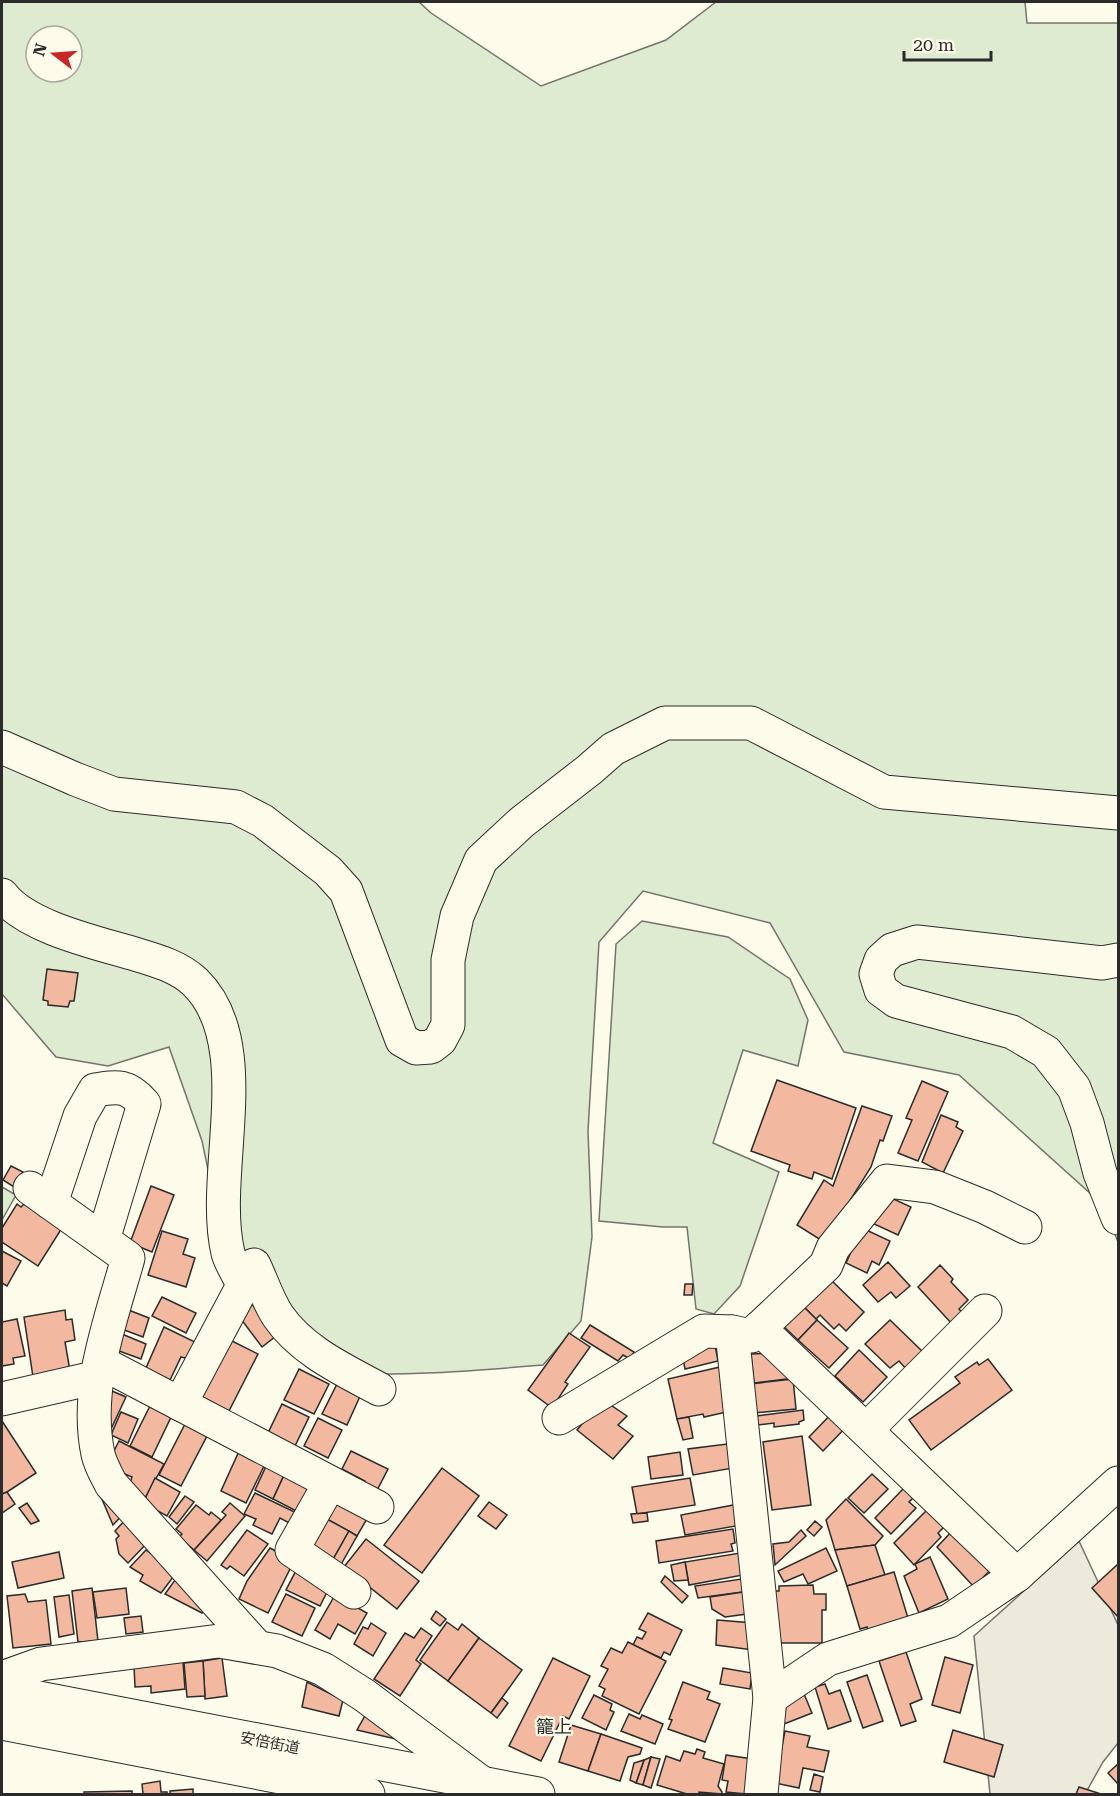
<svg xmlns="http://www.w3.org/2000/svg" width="1120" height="1796" viewBox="0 0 1120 1796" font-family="'Roboto Serif','Noto Sans JP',serif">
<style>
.green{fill:#deebd1;stroke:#74746e;stroke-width:1.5;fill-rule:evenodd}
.parking{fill:#eceadb;stroke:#74746e;stroke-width:1.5}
.building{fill:#f2b8a0;stroke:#2b2b2b;stroke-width:1.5}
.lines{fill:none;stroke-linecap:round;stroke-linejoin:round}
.minor-casing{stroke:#2b2b2b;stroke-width:35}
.major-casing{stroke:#2b2b2b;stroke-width:35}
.minor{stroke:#fdfbea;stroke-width:33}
.major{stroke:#fdfbea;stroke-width:33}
.labels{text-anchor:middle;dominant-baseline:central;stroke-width:4.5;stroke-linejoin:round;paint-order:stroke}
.street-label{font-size:15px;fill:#2b2b2b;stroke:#fdfbea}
.quarter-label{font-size:18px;fill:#2b2b2b;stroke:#fdfbea}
</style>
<rect width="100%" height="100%" fill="#fdfbea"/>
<g class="green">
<path d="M2,2H419L431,13L541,86L666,40L716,2H1025L1027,23H1118V1242L1102,1204L959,1075L844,1052L770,923L643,891L599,942L588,1131L592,1237L581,1321L543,1365C471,1371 401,1377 330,1373L220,1226L202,1141L169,1047L108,1066L56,1057L2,994ZM36,36H72V72H36Z"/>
<polygon points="642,921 728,937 790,979 808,1020 798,1066 743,1050 713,1143 779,1172 740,1286 714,1314 696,1309 687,1227 663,1227 599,1221 616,944"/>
<polygon points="2,1187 16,1195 2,1220"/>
</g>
<polygon class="parking" points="1079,1541 1118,1625 1118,1743 1103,1762 1085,1794 990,1794 974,1636"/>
<g class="building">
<polygon points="47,969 78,973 74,1001 70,1001 68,1007 48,1005 48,1001 43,1000"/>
<polygon points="777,1080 856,1108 832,1179 814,1172 812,1179 788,1171 790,1165 751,1151"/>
<polygon points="922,1081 948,1092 918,1161 898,1153 912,1120 906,1118"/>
<polygon points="862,1106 892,1116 883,1141 880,1140 871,1167 824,1242 797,1225 824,1180 833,1186"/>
<polygon points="941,1115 958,1122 956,1127 963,1131 943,1173 922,1162"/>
<polygon points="11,1166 23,1172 14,1187 3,1180"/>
<polygon points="151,1186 174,1195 152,1252 130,1243"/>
<polygon points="885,1195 911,1207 898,1235 872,1223"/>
<polygon points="17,1204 21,1207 24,1204 62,1228 38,1266 2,1242 2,1228"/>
<polygon points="862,1228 890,1241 879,1265 872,1261 867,1273 846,1263"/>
<polygon points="162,1231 188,1239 183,1254 195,1258 186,1287 148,1275"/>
<polygon points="2,1251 21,1261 7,1286 2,1283"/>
<polygon points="888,1262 910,1286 896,1298 891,1292 878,1302 863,1285"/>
<polygon points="940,1265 953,1279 951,1282 968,1300 959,1309 964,1315 953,1325 918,1287"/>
<polygon points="831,1280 864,1312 846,1331 839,1324 834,1329 820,1315 816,1319 801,1304"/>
<polygon points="685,1284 693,1284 692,1295 684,1295"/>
<polygon points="162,1297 196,1313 186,1333 152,1316"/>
<polygon points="800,1303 817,1320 798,1340 780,1323"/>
<polygon points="252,1304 276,1336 262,1347 238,1315"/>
<polygon points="126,1309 149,1318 143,1337 119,1328"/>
<polygon points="65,1310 66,1320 72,1319 75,1340 65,1342 70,1371 33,1377 24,1317"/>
<polygon points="17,1319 25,1356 13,1358 14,1364 2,1366 2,1322"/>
<polygon points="817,1320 848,1348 829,1368 798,1340"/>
<polygon points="890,1320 924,1353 907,1370 899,1361 890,1368 865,1344"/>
<polygon points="590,1325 634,1352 630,1359 623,1355 618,1361 581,1338"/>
<polygon points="164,1327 197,1343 189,1359 181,1357 170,1380 146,1368"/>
<polygon points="117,1332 146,1344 141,1359 111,1348"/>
<polygon points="569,1333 590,1347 565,1382 568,1384 552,1408 528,1390"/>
<polygon points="224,1337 258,1354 229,1411 195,1393"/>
<polygon points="715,1345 718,1361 685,1369 683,1358"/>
<polygon points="859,1350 887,1377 863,1402 835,1376"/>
<polygon points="773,1353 786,1364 787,1379 754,1383 751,1354"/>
<polygon points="988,1359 1012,1390 931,1450 909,1420 960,1383 955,1377 977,1362 979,1365"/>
<polygon points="720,1367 731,1411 704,1417 703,1414 677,1419 668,1379"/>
<polygon points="299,1369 329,1384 314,1414 284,1400"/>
<polygon points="793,1379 796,1409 753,1413 750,1384"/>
<polygon points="338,1382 362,1392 347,1425 322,1414"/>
<polygon points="112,1391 126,1397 111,1429 106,1404"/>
<polygon points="601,1401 609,1404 627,1416 618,1425 633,1436 613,1459 577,1430"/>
<polygon points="151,1404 172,1415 152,1457 130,1446"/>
<polygon points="282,1404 309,1417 294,1448 267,1435"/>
<polygon points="837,1408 851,1422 823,1451 809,1437"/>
<polygon points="803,1410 804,1420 799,1422 799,1424 774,1427 774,1423 757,1425 756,1416"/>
<polygon points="121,1412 138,1419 128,1443 111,1435"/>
<polygon points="689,1417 693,1438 683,1440 677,1419"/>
<polygon points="318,1418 342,1430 328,1458 304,1446"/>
<polygon points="2,1421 36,1473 7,1492 2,1494"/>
<polygon points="185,1424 207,1436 181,1486 159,1475"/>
<polygon points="802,1436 811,1505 772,1510 763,1442"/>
<polygon points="119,1441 164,1464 144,1500 129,1486 132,1477 115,1470 110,1459"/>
<polygon points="735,1443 739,1467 693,1475 688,1449"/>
<polygon points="240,1449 266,1462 246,1503 221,1491"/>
<polygon points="351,1451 388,1469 373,1498 360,1492 365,1481 342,1469"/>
<polygon points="680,1452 683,1475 651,1479 648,1457"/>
<polygon points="268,1462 286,1471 273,1499 255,1490"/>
<polygon points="442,1468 479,1496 422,1573 384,1545"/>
<polygon points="286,1471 312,1483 302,1514 273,1499"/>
<polygon points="872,1474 888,1489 864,1513 848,1498"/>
<polygon points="155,1478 180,1492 167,1516 143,1503"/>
<polygon points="690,1478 695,1505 637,1514 632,1487"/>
<polygon points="905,1487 915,1496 909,1502 916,1508 891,1534 875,1518"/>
<polygon points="98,1490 125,1512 113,1525"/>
<polygon points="7,1492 15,1504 2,1513 2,1494"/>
<polygon points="255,1493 303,1516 297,1527 280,1518 272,1534 253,1525 256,1519 244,1514"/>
<polygon points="185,1496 194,1502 177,1524 169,1517"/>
<polygon points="334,1499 368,1517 357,1536 325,1518"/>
<polygon points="846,1499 883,1536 875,1545 835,1550 826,1520"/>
<polygon points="489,1502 507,1515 496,1529 478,1516"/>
<polygon points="27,1503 39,1521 31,1524 19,1508"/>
<polygon points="230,1503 245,1516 207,1561 194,1550 226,1515 222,1512"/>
<polygon points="744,1503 747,1524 685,1535 681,1515"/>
<polygon points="196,1505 209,1515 211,1512 221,1520 194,1550 179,1537 182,1534 176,1529"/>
<polygon points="930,1507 947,1524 938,1533 941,1537 914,1565 894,1543"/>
<polygon points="647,1513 648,1521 633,1523 631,1514"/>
<polygon points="127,1518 150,1540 128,1563 119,1554 116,1539 119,1536 115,1531"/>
<polygon points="325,1518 349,1531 331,1563 308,1551"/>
<polygon points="815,1521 822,1527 814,1536 807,1530"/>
<polygon points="956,1527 994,1566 974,1587 937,1547"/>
<polygon points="733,1529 735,1543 731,1544 733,1551 659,1563 656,1541"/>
<polygon points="247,1530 268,1544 244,1576 230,1566 227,1569 221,1565"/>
<polygon points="801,1530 806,1536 775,1565 773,1544 789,1542"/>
<polygon points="349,1531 357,1536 339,1568 331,1563"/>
<polygon points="366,1539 419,1581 397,1609 368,1586 340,1572"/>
<polygon points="875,1545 885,1575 847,1586 835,1550"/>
<polygon points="270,1548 294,1561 268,1613 239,1599 247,1581"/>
<polygon points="826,1548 837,1571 808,1584 803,1574 784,1582 778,1571"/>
<polygon points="146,1550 177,1572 161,1593 140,1581 143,1575 130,1567"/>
<polygon points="59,1552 64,1578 18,1588 12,1562"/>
<polygon points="740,1553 743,1575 689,1585 685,1562"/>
<polygon points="930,1557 948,1599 919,1613 904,1576 917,1569 915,1564"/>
<polygon points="685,1562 688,1580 674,1581 671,1565"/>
<polygon points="1118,1564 1118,1617 1092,1588"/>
<polygon points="298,1567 328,1590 320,1606 286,1590"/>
<polygon points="894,1572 908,1618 868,1632 867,1627 860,1629 847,1586"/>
<polygon points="665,1576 688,1596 682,1603 661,1582"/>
<polygon points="748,1578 750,1591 698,1598 695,1586"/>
<polygon points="175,1580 206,1608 202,1613 165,1594"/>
<polygon points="813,1585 814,1594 826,1594 826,1610 822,1610 822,1643 777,1643 775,1591 779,1591 779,1586"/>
<polygon points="92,1588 98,1641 78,1642 72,1591"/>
<polygon points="126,1588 129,1614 97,1618 93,1592"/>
<polygon points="750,1591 754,1613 725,1617 712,1609 710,1597"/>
<polygon points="25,1594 28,1602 46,1600 51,1644 13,1648 7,1596"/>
<polygon points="286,1594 315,1608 302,1636 272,1622"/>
<polygon points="69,1595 74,1634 59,1637 54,1597"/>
<polygon points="335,1595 367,1613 355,1634 338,1624 330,1639 315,1630"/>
<polygon points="436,1611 446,1619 440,1626 431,1619"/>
<polygon points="648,1613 682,1630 670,1655 664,1652 661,1658 633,1645 637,1637 642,1639 646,1632 639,1629"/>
<polygon points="141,1616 143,1632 126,1634 124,1618"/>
<polygon points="717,1620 754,1623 753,1650 716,1645"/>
<polygon points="447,1622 458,1630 462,1624 479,1638 448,1681 420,1660"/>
<polygon points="371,1623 386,1633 373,1656 354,1644 363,1627 368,1629"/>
<polygon points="421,1628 432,1636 416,1660 421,1664 400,1696 374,1679 405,1633 414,1638"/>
<polygon points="479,1638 522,1670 491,1713 448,1681"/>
<polygon points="628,1642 666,1661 639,1714 602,1696 605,1689 599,1686 608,1669 601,1666 611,1648 622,1653"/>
<polygon points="906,1652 922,1699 910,1704 916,1721 901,1726 879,1661"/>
<polygon points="945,1657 973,1665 960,1713 932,1705"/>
<polygon points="222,1658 227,1696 205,1699 203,1661"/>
<polygon points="553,1658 590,1676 569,1719 563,1716 541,1761 509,1746"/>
<polygon points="203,1661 205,1696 187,1697 184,1663"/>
<polygon points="183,1662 185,1689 151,1693 151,1686 135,1687 134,1666"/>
<polygon points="723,1668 752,1673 750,1689 720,1684"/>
<polygon points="867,1675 883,1721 863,1728 847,1682"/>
<polygon points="307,1682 343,1700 339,1716 302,1707"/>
<polygon points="683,1682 710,1692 707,1699 720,1704 705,1742 668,1729 672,1720 669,1719"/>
<polygon points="825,1684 829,1694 840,1690 851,1721 828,1729 815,1687"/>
<polygon points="802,1689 812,1713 784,1724 776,1702"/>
<polygon points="594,1695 612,1704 610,1710 614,1712 606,1730 582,1718"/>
<polygon points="502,1698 508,1703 497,1718 491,1713"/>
<polygon points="366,1714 396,1739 357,1730"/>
<polygon points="629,1714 640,1719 642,1715 663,1724 655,1744 621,1731"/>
<polygon points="571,1725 601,1734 588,1771 559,1762"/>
<polygon points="953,1730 1003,1745 994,1777 944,1762"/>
<polygon points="785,1731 810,1736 807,1747 829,1751 824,1772 803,1768 799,1788 775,1783"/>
<polygon points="601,1734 642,1748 640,1754 628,1757 620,1781 588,1771"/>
<polygon points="697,1749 705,1752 703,1758 724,1764 718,1786 722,1792 722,1794 699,1792 699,1794 687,1794 657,1785 666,1756 680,1761 684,1751 695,1754"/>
<polygon points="726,1755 752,1759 746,1794 726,1792 728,1781 722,1780"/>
<polygon points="651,1757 643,1785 636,1783 644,1760"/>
<polygon points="651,1757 660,1759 651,1788 643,1785"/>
<polygon points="644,1760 636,1783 630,1780 634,1763"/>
<polygon points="1118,1764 1118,1784 1108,1773"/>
<polygon points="814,1774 823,1777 820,1792 810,1790"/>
<polygon points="160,1781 161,1792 167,1792 167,1794 143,1794 142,1784"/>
<polygon points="1079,1787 1101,1794 1076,1794"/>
<polygon points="193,1789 193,1794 170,1794 170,1791"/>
<polygon points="132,1791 132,1794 84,1794 84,1792"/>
</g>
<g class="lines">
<g class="minor-casing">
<g id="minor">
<polyline points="2,747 75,779 114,794 236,807 263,821 328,871 346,891 402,1040 416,1048 431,1047 440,1040 448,1025 448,960 457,916 481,860 522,822 589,770 613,749 665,723 751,723 884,792 1118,813"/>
<path d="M2,895C27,928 99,943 138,955C158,961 179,967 195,982C259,1044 209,1174 228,1253C231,1264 239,1275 244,1286"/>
<polyline points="1118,960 1102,963 917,942 892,950 881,960 876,974 881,990 896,1001 1012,1032 1046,1052 1074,1088 1087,1123 1100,1173 1118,1218"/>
<path d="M30,1188L128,1258C111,1320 84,1388 98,1454C100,1464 106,1474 111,1484L257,1647"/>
<path d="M51,1203L80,1116L95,1090C118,1086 128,1085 144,1104L103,1240"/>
<polyline points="759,1328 1017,1575"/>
<polyline points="732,1332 770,1698"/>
<polyline points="100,1362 377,1507"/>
<polyline points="2,1399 98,1377"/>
<path d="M180,1404L254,1265C262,1282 268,1301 278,1316C302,1351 344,1370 379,1389"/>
<polyline points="559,1418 704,1331 732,1332 751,1336 826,1265 833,1248 887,1181 935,1187 985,1207 1025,1227"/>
<polyline points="866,1430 985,1311"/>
<polyline points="330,1483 292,1550 354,1592"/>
<polyline points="2,1678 41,1664 219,1641 277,1651 323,1669 364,1695 483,1784"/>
<polyline points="761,1794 770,1698 828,1659 949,1621 1017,1575 1118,1483"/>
</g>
</g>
<g class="major-casing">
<g id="major">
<polyline points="2,1691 538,1794"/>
<polyline points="2,1723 368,1794"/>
</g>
</g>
<use href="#minor" class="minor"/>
<use href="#major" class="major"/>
</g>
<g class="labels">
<g class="street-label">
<text transform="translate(270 1743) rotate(11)">安倍街道</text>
</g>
<g class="quarter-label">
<text x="554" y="1726">籠上</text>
</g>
</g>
<rect width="1120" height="1796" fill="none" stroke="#2b2b2b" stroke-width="6"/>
<g transform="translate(54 54) rotate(287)"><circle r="28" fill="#fdfbea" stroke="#a9a89e" stroke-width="1.5"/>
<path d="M0-4.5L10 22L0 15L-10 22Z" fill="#c62828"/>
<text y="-9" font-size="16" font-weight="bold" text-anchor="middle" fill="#2b2b2b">N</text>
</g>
<path d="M904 51v9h87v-9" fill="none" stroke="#2b2b2b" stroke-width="3"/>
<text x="913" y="51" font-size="18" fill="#2b2b2b" stroke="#fdfbea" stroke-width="4.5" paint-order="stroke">20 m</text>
</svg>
